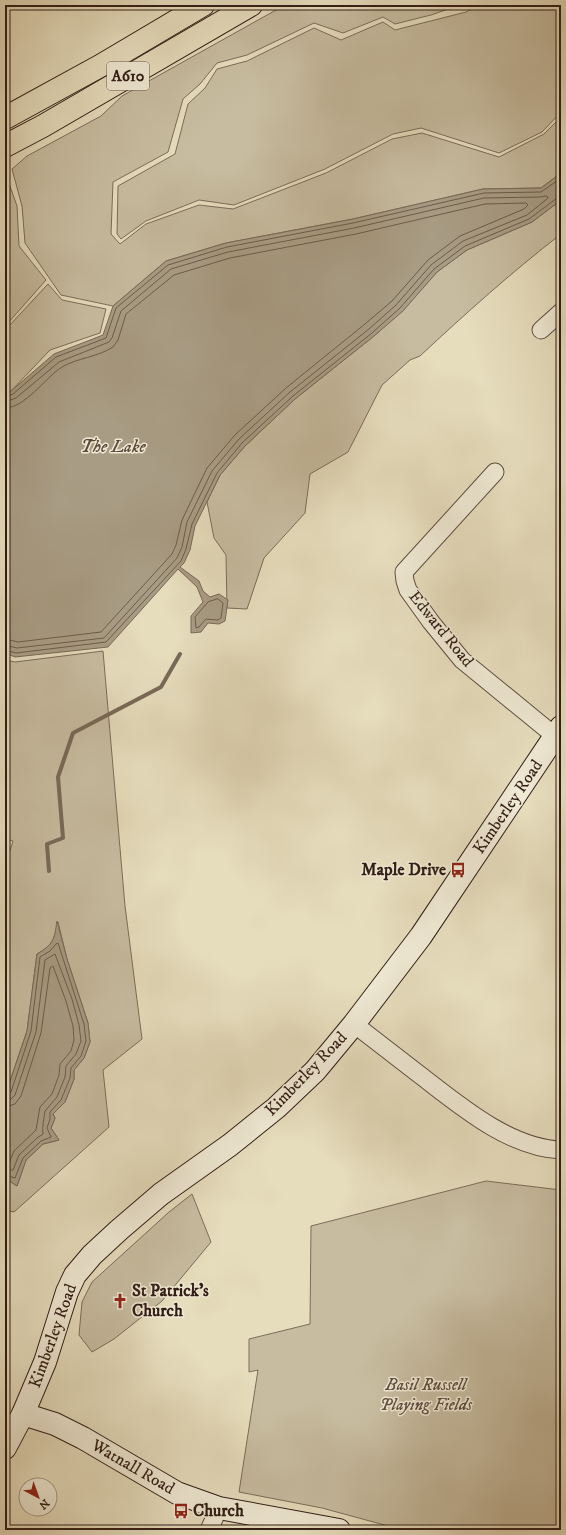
<svg xmlns="http://www.w3.org/2000/svg" width="566" height="1535" viewBox="0 0 566 1535" font-family="'IM FELL DW Pica',serif">
<style>
.green{fill:#c7bca0;stroke:#7c6c5a}
.water{fill:#a89c84;stroke:#786958}
.lines{fill:none;stroke-linecap:round;stroke-linejoin:round}
.shore{stroke:#6c5c4c;stroke-width:1}
.stream{stroke:#786958;stroke-width:4}
.street-casing{stroke:#5e4d3f;stroke-width:19}
.secondary-casing{stroke:#311d15;stroke-width:24}
.highway-casing{stroke:#311d15;stroke-width:24}
.street{stroke:#efe9d4;stroke-width:17}
.secondary{stroke:#efe9d4;stroke-width:22}
.highway{stroke:#e6ddbd;stroke-width:22}
.labels{text-anchor:middle;dominant-baseline:central;stroke-width:3;stroke-linejoin:round;paint-order:stroke}
.shield{fill:#efe9d4;stroke:#6a5a4e;stroke-width:1}
.shield-label{font-size:16px;font-weight:bold;fill:#311d15}
.street-label{font-size:17px;fill:#311d15;stroke:#efe9d4}
.poi-label{font-size:17px;font-weight:bold;fill:#311d15;stroke:#efe9d4;text-anchor:start}
.park-label{font-size:17px;font-style:italic;fill:#5e4d3f;stroke:#efe9d4}
.water-label{font-size:18px;font-style:italic;fill:#5b493c;stroke:#efe9d4}
</style>
<rect width="100%" height="100%" fill="#e6ddbd"/>
<filter id="stains"><feTurbulence type="fractalNoise" baseFrequency=".005" numOctaves="4"/><feColorMatrix values="0 0 0 0 .2 0 0 0 0 .09 0 0 0 0 .02 0 0 0 .5 -.17"/></filter>
<radialGradient id="worn" r=".72"><stop offset=".6" stop-color="#630" stop-opacity="0"/><stop offset="1" stop-color="#630" stop-opacity=".3"/></radialGradient>
<g class="green">
<polygon points="285,5 460,5 431,15 395,24 383,17 343,33 314,23 247,55 217,63 200,84 183,99 168,152 113,182 111,234 120,244 146,224 199,205 233,209 326,173 392,139 422,133 499,157 544,134 561,117 561,173 541,188 483,189 353,219 226,243 166,261 113,306 61,295 25,243 22,206 12,169 27,156 101,116 122,96"/>
<polygon points="480,5 561,5 561,112 542,132 499,153 421,128 393,134 325,169 234,205 199,200 146,221 121,239 117,234 118,186 175,154 188,104 205,88 217,69 247,61 314,28 341,40 383,22 395,30 466,12"/>
<polygon points="6,175 17,206 19,246 46,280 8,323 5,323"/>
<path d="M561,200V234C512,272 466,313 420,356L410,360L382,385L348,452L310,474L305,513L264,558L247,609L227,608L226,555L214,538L207,502L220,475L245,446L295,399L374,336L402,311L437,272L467,250L532,222Z"/>
<polygon points="48,284 62,300 106,309 100,333 50,350 11,391 5,393 5,328 8,327"/>
<path d="M103,651L125,906L142,1039L103,1070L109,1127L14,1212L5,1210V1178L17,1186L26,1160L43,1144L59,1140L51,1128L55,1118L53,1114L65,1102L74,1079V1070L84,1058L90,1042L88,1023L67,959L58,922C54,940 53,945 37,954L27,1031L5,1096V867L13,841L5,839V660L15,662Z"/>
<polygon points="486,1181 561,1190 561,1530 403,1530 322,1508 239,1492 258,1370 249,1372 249,1339 310,1324 311,1226"/>
<polygon points="192,1194 211,1242 162,1301 114,1339 92,1352 79,1335 82,1302 92,1282 169,1212"/>
</g>
<g class="water">
<polygon points="561,173 561,200 532,222 467,250 437,272 403,311 374,336 295,399 245,446 220,475 195,526 190,550 184,563 180,567 199,581 203,591 210,597 219,594 228,600 225,621 219,624 208,623 201,632 191,633 191,616 203,602 197,587 178,569 108,647 15,657 5,653 5,394 11,391 54,354 103,335 113,306 166,261 226,243 353,219 483,189 541,188"/>
<path d="M57,921L67,959L88,1023L90,1042L84,1058L74,1070V1079L65,1102L53,1114L55,1118L51,1128L59,1140L43,1144L26,1160L17,1186L5,1178V1096L27,1031L37,954C54,944 54,940 57,921Z"/>
</g>
<g class="lines">
<g class="shore">
<polyline points="5,397 13,394 56,357 106,338 116,308 168,265 227,247 353,223 484,193 541,192 561,178"/>
<polyline points="5,402 16,398 59,362 109,342 112,338 121,311 171,269 228,252 354,228 484,198 541,197 546,196 548,197 547,199 527,215 463,241 431,265 396,305 369,329 290,392 239,439 212,471 187,522 182,547 177,558 104,638 17,648 5,645"/>
<path d="M5,408C25,408 45,378 62,367C77,358 98,357 113,347L118,340L126,314L174,275L230,258L356,234L485,204L526,203L528,205L524,209L460,236L428,260L392,301L365,324L286,388L235,435L207,468L182,520L176,545L172,554L101,632L18,642L5,639"/>
<polygon points="218,599 223,603 221,618 218,620 206,619 199,627 196,628 195,617 208,602"/>
<polyline points="5,650 16,653 106,642 181,561 186,549 192,524 217,473 242,443 293,396 372,333 400,308 434,269 465,246 529,219 557,198 561,197"/>
<polyline points="5,1095 8,1095 11,1092 31,1031 40,957 50,951 56,944 58,943 84,1024 86,1041 81,1056 71,1068 70,1078 61,1100 50,1112 50,1119 47,1128 51,1137 41,1141 23,1158 15,1178 5,1175"/>
<path d="M5,1101L11,1099L15,1095L36,1032L45,960L55,954L72,999L79,1025L81,1041L76,1054L66,1066L65,1077L57,1097L45,1111C44,1118 42,1127 43,1134L37,1138L19,1155L13,1170H5"/>
<polyline points="5,1107 15,1104 21,1096 41,1033 50,968 53,966 66,1001 73,1026 74,1040 71,1051 60,1064 59,1075 52,1094 40,1107 36,1130 14,1151 9,1163 5,1164"/>
</g>
<polyline class="stream" points="49,871 47,844 63,838 58,777 73,733 161,687 180,654"/>
<g class="street-casing">
<g id="street">
<polyline points="541,330 561,312"/>
<polyline points="495,472 404,572 405,581 408,590 431,622 462,660 555,736"/>
<path d="M354,1024C376,1041 398,1058 420,1075C459,1105 509,1148 561,1150"/>
<polyline points="209,1530 219,1508"/>
</g>
</g>
<g class="secondary-casing">
<g id="secondary">
<polyline points="23,1414 55,1424 83,1438 177,1493 219,1508 339,1530"/>
<polyline points="5,1448 23,1414 45,1362 67,1292 75,1275 92,1255 119,1230 161,1194 230,1145 276,1108 315,1071 354,1024 421,936 561,727"/>
</g>
</g>
<g class="highway-casing">
<g id="highway">
<polyline points="5,118 100,66 203,5"/>
<polyline points="5,146 43,126 251,5"/>
</g>
</g>
<use href="#street" class="street"/>
<use href="#secondary" class="secondary"/>
<use href="#highway" class="highway"/>
</g>
<defs>
<g id="bus-bare" transform="scale(1.2)"><path d="M-5-6H5V4H4V6H2V4H-2V6H-4V4H-5ZM-3.5-4V0h7V-4ZM-3.5 1.2v1.5H-2V1.2ZM2 1.2v1.5H3.5V1.2Z" fill="#8f2418" stroke="#efe9d4" stroke-width="2.5" paint-order="stroke"/></g>
<g id="church-bare" transform="scale(1.2)"><path d="M-1.2-6h2.4v3.5h3.3v2.4h-3.3V6h-2.4V-.1h-3.3v-2.4h3.3Z" fill="#8f2418" stroke="#efe9d4" stroke-width="2.5" paint-order="stroke"/></g>
</defs>
<g fill-rule="evenodd">
<use href="#bus-bare" x="458" y="870"/>
<use href="#church-bare" x="120" y="1301"/>
<use href="#bus-bare" x="181" y="1511"/>
</g>
<g class="labels">
<rect class="shield" x="107" y="62" width="42" height="28" rx="3"/>
<g class="shield-label">
<text x="128" y="76">A610</text>
</g>
<g class="street-label">
<text transform="translate(441 629) rotate(51)">Edward Road</text>
<text transform="translate(508 807) rotate(-56)">Kimberley Road</text>
<text transform="translate(306 1074) rotate(-46)">Kimberley Road</text>
<text transform="translate(53 1336) rotate(-70)">Kimberley Road</text>
<text transform="translate(133 1467) rotate(30)">Watnall Road</text>
</g>
<g class="poi-label">
<text x="446" y="870" text-anchor="end">Maple Drive</text>
<text x="132" y="1291">St Patrick's<tspan x="132" dy="20">Church</tspan></text>
<text x="193" y="1511">Church</text>
</g>
<g class="park-label">
<text x="426" y="1385">Basil Russell<tspan x="426" dy="20">Playing Fields</tspan></text>
</g>
<g class="water-label">
<text x="113" y="447">The Lake</text>
</g>
</g>
<rect width="566" height="1535" fill="none" stroke="#e6ddbd" stroke-width="20"/>
<rect x="6" y="6" width="554" height="1523" fill="none" stroke="#311d15" stroke-width="2"/>
<rect x="10" y="10" width="546" height="1515" fill="none" stroke="#311d15"/>
<g transform="translate(38 1497) rotate(139)"><circle r="19" fill="#efe9d4" stroke="#a39788"/>
<path d="M0-3L7 15L0 10L-7 15Z" fill="#8f2418"/>
<text y="-6" font-size="11" font-weight="bold" text-anchor="middle" fill="#311d15">N</text>
</g>
<rect width="100%" height="100%" filter="url(#stains)"/>
<rect width="100%" height="100%" fill="url(#worn)"/>
</svg>
